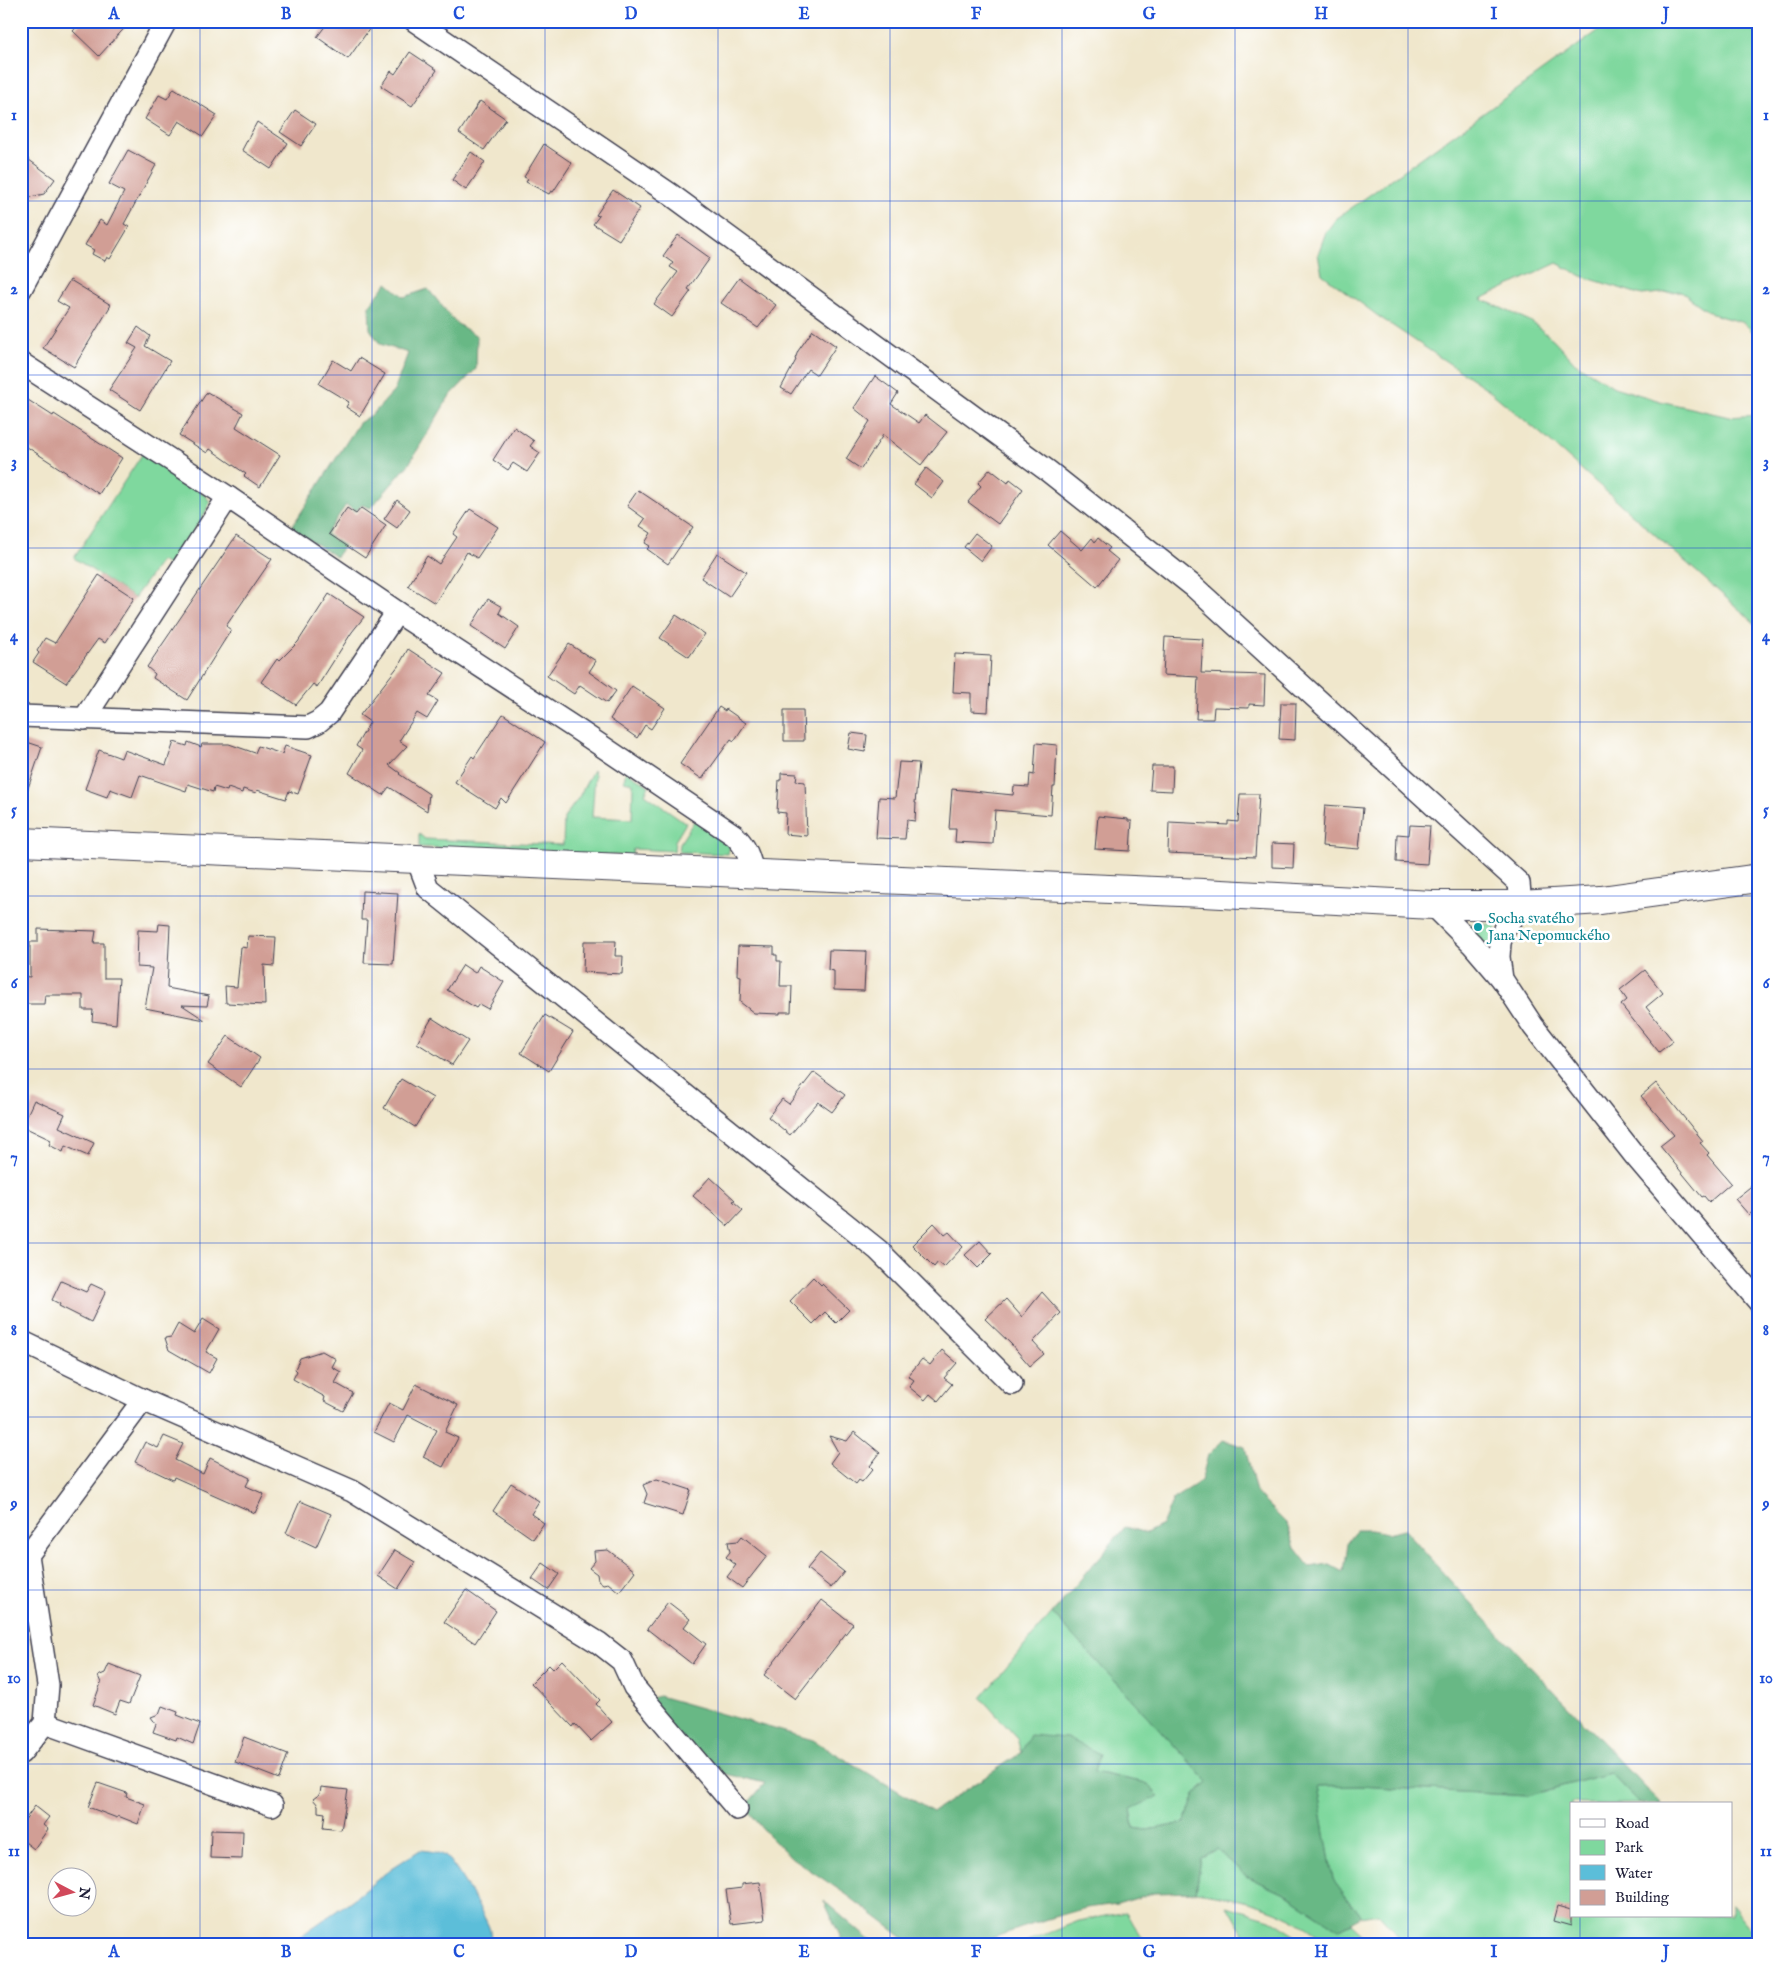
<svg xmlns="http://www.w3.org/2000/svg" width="1780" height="1965" viewBox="0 0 1780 1965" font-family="'IM FELL English',serif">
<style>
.green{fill:#7fd89e;stroke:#507d6c}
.forest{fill:#67b885;stroke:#446d60}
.water{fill:#5bbed9;stroke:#3e708a}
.building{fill:#d19e95}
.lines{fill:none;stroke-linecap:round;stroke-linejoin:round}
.minor-casing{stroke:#414051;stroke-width:24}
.tertiary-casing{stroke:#414051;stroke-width:30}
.minor{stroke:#fff;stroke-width:21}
.tertiary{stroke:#fff;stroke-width:28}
.grid{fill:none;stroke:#1d4ed8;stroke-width:1;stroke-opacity:0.55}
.culture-dot{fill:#0f9aa8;stroke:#fff;stroke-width:2}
.labels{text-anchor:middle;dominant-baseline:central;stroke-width:5;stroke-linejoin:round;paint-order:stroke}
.culture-label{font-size:15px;fill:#0d838f;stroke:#fff;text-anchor:start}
.neatline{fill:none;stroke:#1d4ed8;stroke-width:2}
.grid-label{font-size:16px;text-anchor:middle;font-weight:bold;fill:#1d4ed8}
</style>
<rect width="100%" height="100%" fill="#fff"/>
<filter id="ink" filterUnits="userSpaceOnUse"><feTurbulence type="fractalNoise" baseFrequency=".02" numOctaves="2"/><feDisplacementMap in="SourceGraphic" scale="10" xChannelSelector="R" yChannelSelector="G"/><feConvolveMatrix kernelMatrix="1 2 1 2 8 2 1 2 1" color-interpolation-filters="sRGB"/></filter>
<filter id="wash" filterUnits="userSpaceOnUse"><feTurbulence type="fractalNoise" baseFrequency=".0096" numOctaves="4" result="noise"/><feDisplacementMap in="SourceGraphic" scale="20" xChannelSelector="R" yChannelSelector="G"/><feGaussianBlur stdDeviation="1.12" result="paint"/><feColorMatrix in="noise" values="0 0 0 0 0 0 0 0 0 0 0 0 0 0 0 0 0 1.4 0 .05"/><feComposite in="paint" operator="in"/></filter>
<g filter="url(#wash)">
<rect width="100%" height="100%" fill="#f0e7cc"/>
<g class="green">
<polygon points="1612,21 1759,21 1759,338 1744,323 1712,314 1680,291 1642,295 1584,277 1557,263 1481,299 1530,321 1554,340 1575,363 1614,387 1660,401 1729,417 1759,415 1759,627 1546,438 1486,388 1378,316 1322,274 1318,254 1326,232 1336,219"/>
<polygon points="143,453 205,495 210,502 205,513 171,567 161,561 134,598 74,558"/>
<polygon points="593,770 595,775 592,817 632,819 633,783 624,781 626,771 649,786 645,794 686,823 675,841 674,851 633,849 632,856 419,847 419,834 425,839 563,845 564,818 579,797"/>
<polygon points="696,818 730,845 728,854 679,852 680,843"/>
<polygon points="1497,924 1489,949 1460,925"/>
<polygon points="1052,1613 1208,1782 1195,1794 1185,1823 1147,1830 1134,1828 1131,1809 1146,1783 1094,1772 1021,1753 1017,1738 981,1698"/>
<polygon points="1610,1773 1640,1804 1571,1804 1571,1916 1731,1916 1731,1905 1759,1939 1759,1944 1405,1944 1379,1914 1361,1917 1333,1879 1317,1787 1359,1786 1527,1796"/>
<path d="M1217,1849L1246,1876L1290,1897L1339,1929L1351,1923L1374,1944H1327C1292,1909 1243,1899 1196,1892L1201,1858Z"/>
<polygon points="1227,1906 1270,1919 1309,1944 1249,1944"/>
<polygon points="1126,1912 1146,1944 1020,1944 1079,1921"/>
</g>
<g class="forest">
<polygon points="387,283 404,297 428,289 456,323 477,336 476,369 449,397 409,464 371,508 362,505 356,511 346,505 326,534 344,546 336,557 291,528 359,423 373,414 394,391 408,353 380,344 370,329 369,306"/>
<path d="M1223,1440L1245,1447L1256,1493L1287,1524L1295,1548L1310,1567L1329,1564L1344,1572L1348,1543L1356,1530H1371L1388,1533L1404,1529C1487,1624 1575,1713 1661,1804H1640L1610,1773L1527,1796L1359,1786L1317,1787L1333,1879L1361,1917L1339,1929L1290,1897L1246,1876L1217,1849L1201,1858L1196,1892L1154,1893L1117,1904L1086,1908L1047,1919L975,1944H912L847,1895L792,1858L769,1836L745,1807L765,1783L695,1767L639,1701L659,1696L813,1740L933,1812L1021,1753L1030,1735L1067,1738L1100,1754L1094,1772L1146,1783L1159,1796L1131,1809L1134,1828L1147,1830L1185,1823L1195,1794L1208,1782L1052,1613L1125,1527L1146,1533L1162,1525L1173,1499L1201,1481L1208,1455Z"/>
<polygon points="824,1901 867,1938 874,1944 840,1944 840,1936"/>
</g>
<path class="water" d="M420,1850C429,1851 439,1851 446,1857C455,1864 483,1913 488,1925C491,1931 491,1937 490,1944H289L352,1900L392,1868Z"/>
<g id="blocks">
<g class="building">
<polygon points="82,21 131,21 99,56 73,31"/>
<polygon points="329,21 360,21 370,28 348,59 317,37"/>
<polygon points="410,52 437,70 412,106 381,86 391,71 395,74"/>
<polygon points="174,88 217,115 203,136 179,121 170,135 145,119 159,95 167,99"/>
<polygon points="480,101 506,119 484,150 459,133"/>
<polygon points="295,110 316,124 301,146 280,132"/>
<polygon points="257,122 288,143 271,169 242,150"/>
<polygon points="544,144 572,163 553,192 551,191 549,194 526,182 528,179 524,177"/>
<polygon points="128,150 156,165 124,224 129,227 110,259 107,257 105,261 92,254 94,250 85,245 100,220 107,225 124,192 109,184"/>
<polygon points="471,152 485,162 466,190 452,180"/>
<polygon points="21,154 55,179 44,194 21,199"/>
<polygon points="613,190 640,208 619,240 593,224 599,216 596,215"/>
<polygon points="678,235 710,258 688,289 691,291 672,317 654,304 678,272 670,267 673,263 663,256"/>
<polygon points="739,278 776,305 758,328 721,303"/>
<polygon points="70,280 111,305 74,367 43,348 69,308 57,301"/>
<polygon points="138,327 150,336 145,346 170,361 140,410 109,390 137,348 128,343"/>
<polygon points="813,330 836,346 817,375 808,369 791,394 781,388 796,360 795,359 798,351"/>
<polygon points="359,358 385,374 360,416 346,407 349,402 319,384 333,360 351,371"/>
<polygon points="875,376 898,393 891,404 919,423 925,415 947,432 921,465 883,435 861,469 846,459 870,421 854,408"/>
<polygon points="207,392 243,413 236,427 280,455 260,487 244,476 246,474 210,449 207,453 179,435"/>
<polygon points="28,400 53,416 54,414 122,458 99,494 21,443 21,412"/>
<polygon points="514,427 534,441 530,446 540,453 527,472 513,463 508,470 493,460"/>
<polygon points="926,468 944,482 932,498 914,484"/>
<polygon points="990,469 1008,483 1010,479 1023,489 998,524 968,502 981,486 978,483"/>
<polygon points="638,490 693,527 668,564 647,549 650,546 645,543 651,533 640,526 645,519 627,506"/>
<polygon points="397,500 410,510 397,528 384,519"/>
<polygon points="347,508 356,514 361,508 386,525 365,558 329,534"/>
<polygon points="470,509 498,527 477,558 467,552 435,603 408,586 427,556 439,564 457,537 453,534"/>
<polygon points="1060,531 1082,550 1092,538 1095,542 1098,538 1110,548 1107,551 1118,560 1097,587 1048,545"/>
<polygon points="975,533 992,546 981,561 964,547"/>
<polygon points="236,536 272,559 226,626 231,630 187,700 153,678 155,674 147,667"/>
<polygon points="717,553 746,572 729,597 701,578"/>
<polygon points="99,575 134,598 105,643 98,639 66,683 33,662 39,653 37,651 45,638 55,643"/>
<polygon points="329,594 364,617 352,632 317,687 313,684 296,705 261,682 277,659 279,661 298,642"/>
<polygon points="488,599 502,607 499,613 519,627 505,649 471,626"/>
<polygon points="676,615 705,634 689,657 660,638"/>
<polygon points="1165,637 1203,639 1201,673 1265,675 1264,705 1249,704 1249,708 1214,707 1213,719 1196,719 1198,677 1163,675"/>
<polygon points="569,644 596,661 589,672 616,691 607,703 580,685 574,694 547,676"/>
<polygon points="408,649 445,673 429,696 438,701 427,719 417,713 399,741 407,746 389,765 400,773 399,774 429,794 427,811 389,787 383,795 349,773 362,750 356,746 370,722 360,715 399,665"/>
<polygon points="955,654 991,656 988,712 971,711 971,693 953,692"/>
<polygon points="632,686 665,708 651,729 645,725 637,738 610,719"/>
<polygon points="1281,703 1296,703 1295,740 1279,739"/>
<polygon points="719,707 725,711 726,709 746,723 734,741 731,739 702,779 680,764"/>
<polygon points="784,710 803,710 804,741 784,741"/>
<polygon points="503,714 545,742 506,803 501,798 495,808 455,782 472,756 474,758"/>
<polygon points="851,733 867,735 865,752 848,749"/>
<polygon points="21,740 42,747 24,800 21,800"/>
<polygon points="174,742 187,746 188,742 201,747 202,744 229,744 255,753 258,746 282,754 285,746 312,755 298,794 289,791 286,799 257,790 256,793 243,789 242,793 228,788 227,791 214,787 213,792 188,784 186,791 140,775 132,797 110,789 107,797 85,789 99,750 121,758 124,750 166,765"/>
<polygon points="1036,743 1057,745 1055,787 1053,787 1051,815 995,810 993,844 955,842 956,829 949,829 952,789 1013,795 1014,786 1029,787 1030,774 1034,775"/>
<polygon points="899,762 919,763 915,803 916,803 915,821 907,820 905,839 876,838 879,797 895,798"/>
<polygon points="1152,766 1173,766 1172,791 1150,790"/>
<polygon points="781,773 797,774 796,781 805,782 807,836 785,834 786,813 777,812 779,780 781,780"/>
<polygon points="1240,794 1259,794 1255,857 1168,853 1169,822 1228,825 1228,821 1238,822"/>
<polygon points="1325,805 1363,808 1359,849 1322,846"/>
<polygon points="1098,816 1128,819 1128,821 1132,821 1130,851 1095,849"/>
<polygon points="1410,825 1430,826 1427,864 1396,862 1397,834 1409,835"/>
<polygon points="1272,843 1294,844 1293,868 1272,867"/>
<polygon points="362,891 398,893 393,964 364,963 367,920 361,920"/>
<polygon points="159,924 170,925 167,988 209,996 207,1006 182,1005 205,1020 145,1008 152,968 137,967 138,930 158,931"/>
<polygon points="38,929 96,931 94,943 104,943 104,978 119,978 116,1024 92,1021 93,1010 83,1010 83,995 45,995 44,1004 21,1004 21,976 30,977 30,942 38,942"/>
<polygon points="248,936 276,937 274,966 264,965 265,1005 226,1003 225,986 237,987 241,947 247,948"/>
<polygon points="584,941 616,941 615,956 623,956 622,974 583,972"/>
<polygon points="738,946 774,947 774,955 777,955 777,961 781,961 780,986 792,986 791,1012 780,1012 780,1014 754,1013 740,1002 741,976 737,975"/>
<polygon points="829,950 866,951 864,991 834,990 834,971 828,970"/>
<polygon points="463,965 475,973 479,966 504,982 488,1009 479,1004 476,1008 447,990"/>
<polygon points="1645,970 1663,993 1646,1007 1673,1041 1659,1052 1621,1005 1627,1000 1620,990"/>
<polygon points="545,1015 573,1032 549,1071 521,1053"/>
<polygon points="432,1018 468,1041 452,1065 417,1043"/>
<polygon points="228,1036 260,1058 241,1087 208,1064"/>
<polygon points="814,1072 845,1095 832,1112 818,1102 790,1135 768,1117 782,1099 789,1104"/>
<polygon points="401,1079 433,1098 415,1127 384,1108"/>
<polygon points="1656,1083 1703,1141 1700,1143 1709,1153 1707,1155 1731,1183 1709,1202 1704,1196 1702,1197 1660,1146 1674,1135 1641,1096"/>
<polygon points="34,1100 65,1114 59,1127 94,1143 88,1156 65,1146 63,1152 49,1145 51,1140 22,1126"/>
<polygon points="710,1177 735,1200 733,1201 743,1210 728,1226 693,1196"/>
<polygon points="1759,1180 1759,1206 1749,1215 1735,1199"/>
<polygon points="934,1223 945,1235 949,1232 963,1247 944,1267 938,1262 934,1267 912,1245"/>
<polygon points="980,1241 992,1254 978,1268 965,1255"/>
<polygon points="813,1277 821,1285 822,1284 849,1310 836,1323 825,1312 813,1324 790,1301"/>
<polygon points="61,1281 86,1292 91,1284 106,1291 91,1322 59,1306 60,1304 52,1300"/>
<polygon points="1042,1292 1061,1313 1033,1342 1044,1354 1030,1366 1011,1344 985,1319 1006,1299 1022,1317"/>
<polygon points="203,1319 219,1329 206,1352 217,1358 209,1373 169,1350 165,1338 171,1337 178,1324 194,1334"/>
<polygon points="942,1350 957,1363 944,1378 952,1384 938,1401 930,1394 925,1400 909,1387 914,1380 908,1376 922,1359 930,1365"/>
<polygon points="322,1351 336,1359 332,1367 341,1372 335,1383 353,1393 343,1411 324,1401 325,1397 293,1379 297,1371 295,1369 300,1358"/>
<polygon points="416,1384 458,1405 445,1432 458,1438 443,1467 423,1457 437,1430 408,1415 394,1442 374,1432 389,1403 403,1410"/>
<polygon points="854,1432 880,1453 870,1466 873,1469 862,1482 859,1480 856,1484 830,1463 838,1452 829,1436 847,1441"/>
<polygon points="164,1436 183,1444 175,1460 203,1474 210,1458 250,1478 246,1486 264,1494 255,1513 174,1477 173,1480 135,1462 145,1442 158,1448"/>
<polygon points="657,1479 691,1490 683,1515 644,1503 647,1494 643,1485"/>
<polygon points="511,1483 539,1501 531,1514 544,1523 533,1539 493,1511"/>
<polygon points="300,1501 331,1514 316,1547 286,1533"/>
<polygon points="742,1536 767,1556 742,1588 727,1577 736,1565 726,1557 730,1552 728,1542 738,1541"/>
<polygon points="395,1550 415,1562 398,1589 378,1576"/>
<polygon points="608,1550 635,1571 619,1592 608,1583 603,1584 598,1580 597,1574 589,1568 595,1561 594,1551"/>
<polygon points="820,1553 844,1572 831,1588 807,1569"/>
<polygon points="543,1563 559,1574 548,1590 532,1579"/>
<polygon points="466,1590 496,1611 475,1643 444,1622"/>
<polygon points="822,1600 853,1624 795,1699 764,1675"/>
<polygon points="668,1602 690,1619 684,1627 706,1644 692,1664 647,1629"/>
<polygon points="562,1660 600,1700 596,1704 612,1722 591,1741 575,1724 573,1727 531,1683 549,1665 553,1669"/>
<polygon points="109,1664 140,1676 129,1704 120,1701 115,1714 93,1705 101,1683 98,1676 105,1673"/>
<polygon points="162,1706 178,1712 177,1715 200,1724 193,1744 177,1737 176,1740 153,1732 156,1724 151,1717 159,1714"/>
<polygon points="244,1737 288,1754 279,1779 235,1762"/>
<polygon points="98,1783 127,1793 126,1797 145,1804 138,1824 118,1816 117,1818 88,1807"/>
<polygon points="321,1787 348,1790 341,1830 323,1828 325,1813 318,1812 318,1805 313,1799 320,1794"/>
<polygon points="35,1806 49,1817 43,1825 48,1829 34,1849 21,1839 21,1825"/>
<polygon points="211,1830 243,1831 242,1859 210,1858"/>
<polygon points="760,1882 765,1920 731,1924 726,1890 742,1888 742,1884"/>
<polygon points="1557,1906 1571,1910 1571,1926 1553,1921"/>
</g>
</g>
</g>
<g filter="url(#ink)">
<use href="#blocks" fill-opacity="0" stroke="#414051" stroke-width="1"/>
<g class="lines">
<g class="minor-casing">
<g id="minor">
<polyline points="415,21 670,194 1048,471 1193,586 1519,883 1521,905 1504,929 1500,943 1499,957 1502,979 1533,1026 1635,1156 1759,1302"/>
<polyline points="21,289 166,21"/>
<path d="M21,363L228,497L397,612L578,730L734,835C746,846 750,858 753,874"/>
<polyline points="21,716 308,727 318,722 329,713 397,612"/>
<polyline points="84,719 228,497"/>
<polyline points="417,859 428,888 878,1250 1012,1384"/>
<polyline points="1433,905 1472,944 1502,979"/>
<polyline points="21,1341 143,1400 352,1491 599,1643 622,1661 634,1687 737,1809"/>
<polyline points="45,1723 272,1805"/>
<polyline points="21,1753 45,1723 48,1685 28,1555 143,1400"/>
</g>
</g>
<g class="tertiary-casing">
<polyline id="tertiary" points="21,842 1203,893 1433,905 1521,905 1601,900 1759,878"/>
</g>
<use href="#minor" class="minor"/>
<use href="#tertiary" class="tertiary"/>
</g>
</g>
<path class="grid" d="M200,21V1944M372,21V1944M545,21V1944M718,21V1944M890,21V1944M1062,21V1944M1235,21V1944M1408,21V1944M1580,21V1804M21,201H1759M21,375H1759M21,548H1759M21,722H1759M21,896H1759M21,1069H1759M21,1243H1759M21,1417H1759M21,1590H1759M21,1764H1759M1580,1916V1944"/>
<circle class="culture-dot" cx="1478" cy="927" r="5"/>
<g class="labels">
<g class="culture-label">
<text x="1488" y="918">Socha svatého<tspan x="1488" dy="17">Jana Nepomuckého</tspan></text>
</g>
</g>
<rect width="1780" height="1965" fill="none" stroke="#fff" stroke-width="55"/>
<rect x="1570" y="1802" width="162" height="115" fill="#ffffff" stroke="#a7a7b1"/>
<rect x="1580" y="1819" width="25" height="8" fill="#ffffff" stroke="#a7a7b1"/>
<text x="1615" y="1828" font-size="15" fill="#22223b">Road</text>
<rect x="1580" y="1840" width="25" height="15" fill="#7fd89e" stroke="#a7a7b1"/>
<text x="1615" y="1852" font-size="15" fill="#22223b">Park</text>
<rect x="1580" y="1865" width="25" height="15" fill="#5bbed9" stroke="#a7a7b1"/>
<text x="1615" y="1878" font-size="15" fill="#22223b">Water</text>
<rect x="1580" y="1890" width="25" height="15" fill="#d19e95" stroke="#a7a7b1"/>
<text x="1615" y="1902" font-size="15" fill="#22223b">Building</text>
<g transform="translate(72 1892) rotate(96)"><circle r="24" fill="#ffffff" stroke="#a7a7b1"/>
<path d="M0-4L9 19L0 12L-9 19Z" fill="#d1495b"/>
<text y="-8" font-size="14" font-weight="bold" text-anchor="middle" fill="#22223b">N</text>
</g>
<rect x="28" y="28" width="1724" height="1910" class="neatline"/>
<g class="grid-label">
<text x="114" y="19">A</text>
<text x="286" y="19">B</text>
<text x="459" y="19">C</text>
<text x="631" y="19">D</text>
<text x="804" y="19">E</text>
<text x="976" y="19">F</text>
<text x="1149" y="19">G</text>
<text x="1321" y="19">H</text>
<text x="1494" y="19">I</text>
<text x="1666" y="19">J</text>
<text x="14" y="120">1</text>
<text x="1766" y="120">1</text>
<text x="14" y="294">2</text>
<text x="1766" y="294">2</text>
<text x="14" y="467">3</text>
<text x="1766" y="467">3</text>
<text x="14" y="641">4</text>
<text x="1766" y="641">4</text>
<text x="14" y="815">5</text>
<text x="1766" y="815">5</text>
<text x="14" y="988">6</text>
<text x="1766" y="988">6</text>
<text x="14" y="1162">7</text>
<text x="1766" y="1162">7</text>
<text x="14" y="1335">8</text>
<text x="1766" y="1335">8</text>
<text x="14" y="1509">9</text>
<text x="1766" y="1509">9</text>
<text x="14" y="1683">10</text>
<text x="1766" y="1683">10</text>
<text x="14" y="1856">11</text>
<text x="1766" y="1856">11</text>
<text x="114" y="1957">A</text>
<text x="286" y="1957">B</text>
<text x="459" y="1957">C</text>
<text x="631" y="1957">D</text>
<text x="804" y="1957">E</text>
<text x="976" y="1957">F</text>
<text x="1149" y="1957">G</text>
<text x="1321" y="1957">H</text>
<text x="1494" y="1957">I</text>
<text x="1666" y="1957">J</text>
</g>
</svg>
